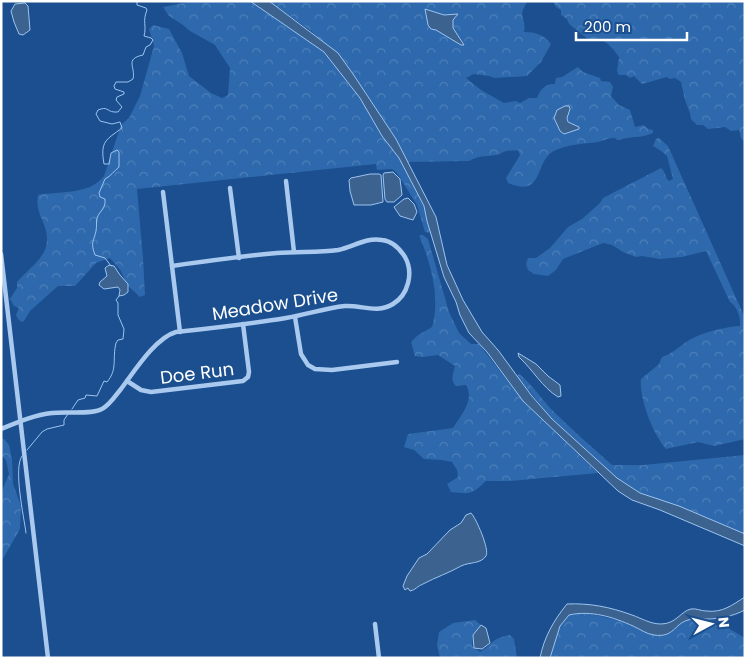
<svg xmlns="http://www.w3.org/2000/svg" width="746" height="659" viewBox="0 0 746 659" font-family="Poppins,sans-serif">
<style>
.forest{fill:url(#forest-crowns);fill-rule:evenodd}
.water{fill:#3c6290;stroke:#9cc4f0}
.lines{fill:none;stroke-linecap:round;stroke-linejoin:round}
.stream{stroke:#9cc4f0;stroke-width:1}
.minor{stroke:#a9c9ee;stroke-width:4.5}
.labels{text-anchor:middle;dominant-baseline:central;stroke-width:4;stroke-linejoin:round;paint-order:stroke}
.street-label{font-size:18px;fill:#fff;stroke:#1b4f8f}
</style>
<defs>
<pattern id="forest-crowns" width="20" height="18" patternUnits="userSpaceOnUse" patternTransform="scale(1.25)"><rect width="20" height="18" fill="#2e69ad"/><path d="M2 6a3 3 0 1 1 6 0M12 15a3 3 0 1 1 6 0" fill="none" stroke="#4d80b9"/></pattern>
</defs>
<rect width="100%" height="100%" fill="#1b4f8f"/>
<g class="forest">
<path d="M193,1H250L324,52L360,98L382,136L399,158L424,206L431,233L425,232L417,205L397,173L392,169L377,170L376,164L137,189L143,258L145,295L140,297L127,285L121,271L110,258L96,263L75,286H58L30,311L24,321L22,322L18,319L16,315L19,308L14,306L10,299L17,288V282C35,262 56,252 43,222C39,212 36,206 38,195C59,191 90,195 104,176L121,125L129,118L140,96L154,46L149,29L153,25L169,29L182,53L189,76L211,93L222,98L228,95L230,68L215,45L190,31L183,25L169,16L163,7Z"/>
<path d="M269,1H528C516,18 527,17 524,32C536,32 544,35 551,44L541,62L527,76L495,78L489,76L474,74L466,78L481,90L504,103L516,101L520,103L529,98H537C540,90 545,83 555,84L556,78L562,77L578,67L583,72L600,78L601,81L610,82L613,87L611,96L619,105L630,110L635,127L644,125L648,129L653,130V133C642,138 638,136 627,138C625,138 622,139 620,140C614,140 618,138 613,138C608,138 602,141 598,142C583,144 570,144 556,150C533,159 546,199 508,183L506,178L520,155L518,150C514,151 510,150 507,151C503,151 500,155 496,155C484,157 480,155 469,161L407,162L396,139L353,74L311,31ZM569,107L570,109C567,115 565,121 572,124V132L562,133L555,121Z"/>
<path d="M553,1H745V142L741,138L739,130L731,131L725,127L708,129L703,125H697L691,119L690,113L685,100L681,82L675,78L670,79L667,77L642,84L634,76L630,78L626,75H619L617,71L619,57C609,44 605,38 589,40L569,24L567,19L561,15V10L556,7Z"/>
<path d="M659,138L668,146L745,318V439L714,446L698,442L666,449C653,434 639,398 641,379L659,364L662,357C671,354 678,348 686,342C700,333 723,327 740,326C741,318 737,306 730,302L706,251L682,257L660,259L642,256L636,257L623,252L612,245L603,243L563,259L556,270L548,276L534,274L528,270L526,264L528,258H536L550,248L568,227L582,219L600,203L603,198L661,168C666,172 665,178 669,181L673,179L667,156L661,151L653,146L656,139Z"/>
<path d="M419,235H423L428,239L449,312L459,333L471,344H479L523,401L598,473L510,481H486C471,495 471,494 451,492L447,484L458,477L457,470L452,462L442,460L424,459L414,450L404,447L408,434L453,428C461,415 475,400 466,385L456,386C450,380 453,374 455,366L438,355L423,357L415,356L411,342L418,335L432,327C441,297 430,262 419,235Z"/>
<path d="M519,374C529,381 542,399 551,409C571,429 591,446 612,465H643L745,455V534L679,506L640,493L617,478L552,419L517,376Z"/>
<polygon points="1,439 4,439 9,445 12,459 13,484 21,506 20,529 1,562 1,493 9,474 6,460 1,455"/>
<polygon points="587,613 621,621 647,633 686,620 707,620 716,621 745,638 745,658 550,658 560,626 569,615"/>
<path d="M475,620L481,625L473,635L472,646L480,652C493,644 492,638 510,635L514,639L517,658H440L437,645L439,632L453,623Z"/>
</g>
<g class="water">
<polygon points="250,1 269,1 338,53 353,74 396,139 436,217 447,265 463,300 482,332 498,350 531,395 552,419 617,478 640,493 679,506 745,534 745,546 660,510 632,500 618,491 523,401 487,352 469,333 460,315 456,302 444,277 427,221 424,206 399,158 382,136 360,98 324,52"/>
<polygon points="25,3 28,6 30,30 23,35 19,34 14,22 11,11 15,4"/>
<polygon points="425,9 444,15 458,14 453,20 453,28 464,45 461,45 436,30 431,29 428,25"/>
<polygon points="565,106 569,106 570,109 567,118 568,122 579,127 579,129 564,134 560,131 554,118 557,110"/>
<polygon points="393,172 400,179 402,195 394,202 387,202 385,199 383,175 384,173"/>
<polygon points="370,174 379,174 381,175 383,202 371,205 354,205 350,191 349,180 351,178"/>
<polygon points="408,198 414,204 417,212 413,220 400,216 394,207 404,199"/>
<polygon points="109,265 114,266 120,275 128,284 128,292 124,295 119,296 120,290 118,287 104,289 99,285 100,282 107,276 105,268"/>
<path d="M518,353L536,364L548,376L560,385L561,396L558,397C542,387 533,370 519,357Z"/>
<path d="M471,513C476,518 490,550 486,556C481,564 469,562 461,566C449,573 436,577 423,584C417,586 416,590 410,591L408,588L405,590L403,586L407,576L419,558L427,554L450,530L461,523L466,515Z"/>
<path d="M745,597V610C733,616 720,619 707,619C701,620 694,618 688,620C674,624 674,638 654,635C646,634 640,629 633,626C613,617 591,610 569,615L560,626L550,658H540C544,637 554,620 567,604C590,603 610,607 632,615C641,618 650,624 661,624C676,624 681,611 691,609C696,608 701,611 706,611C723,613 732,605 745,597Z"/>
<polygon points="481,625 486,628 490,643 482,649 474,648 473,635"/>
</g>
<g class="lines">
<g class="stream">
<path d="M111,266L105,258L95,255C90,242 94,241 96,231C97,226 96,222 97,218C100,210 106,209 105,199L100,197L99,193L105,179C111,176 114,171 119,167V152L117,150L111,153L109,164H104C100,141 106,140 122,128L120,122L112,124L100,121L96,114L98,110C108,106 106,111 114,112H118L122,107L116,100L117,97L124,94V92L115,89L114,86L116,82H128L133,79C136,67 124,59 143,55L146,47L150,45L153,40L151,38L144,36C147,25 142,22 147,10L146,8L137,5V1"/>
<path d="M72,409L78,400L85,398L86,395L97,396L104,381L107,382C118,369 112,359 116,343L118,340L123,339L124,329L118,315V303L116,300L119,296"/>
<polyline points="27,450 42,432 47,429 64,425 64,420 68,414"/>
<path d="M22,456C13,468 24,517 26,533"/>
</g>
<g class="minor">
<polyline points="286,181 294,252"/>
<polyline points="230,188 239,258"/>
<polyline points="163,192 180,332"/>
<polyline points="1,254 48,658"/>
<polyline points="295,317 301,354 308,365 315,369 332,370 397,362"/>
<polyline points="127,381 141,390 151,392 243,381 248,377 249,372 243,324"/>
<path d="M1,429C18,422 34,415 52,413C67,411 90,415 102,409C110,405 115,396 121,389C134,372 155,338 176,332C213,328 249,324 286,318C305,315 325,308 345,306C362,305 377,314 393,304C408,295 414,273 405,257C400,249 392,241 382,240C366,237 353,247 338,250C318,253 297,251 277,253C242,256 207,261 172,266"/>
<polyline points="375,624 379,658"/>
</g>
</g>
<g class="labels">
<g class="street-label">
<text transform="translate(275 304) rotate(-9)">Meadow Drive</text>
<text transform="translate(197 373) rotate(-7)">Doe Run</text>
</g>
</g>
<rect width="746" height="659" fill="none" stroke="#ffffff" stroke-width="5"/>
<g transform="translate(711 624) rotate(83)" stroke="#1b4f8f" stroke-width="4" paint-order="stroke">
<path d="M0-4L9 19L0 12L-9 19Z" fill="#ffffff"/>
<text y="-8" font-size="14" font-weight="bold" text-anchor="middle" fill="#ffffff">N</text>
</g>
<path d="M576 32v8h111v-8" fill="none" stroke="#ffffff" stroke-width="2.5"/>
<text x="584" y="32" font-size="15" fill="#ffffff" stroke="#1b4f8f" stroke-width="4" paint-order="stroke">200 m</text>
</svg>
